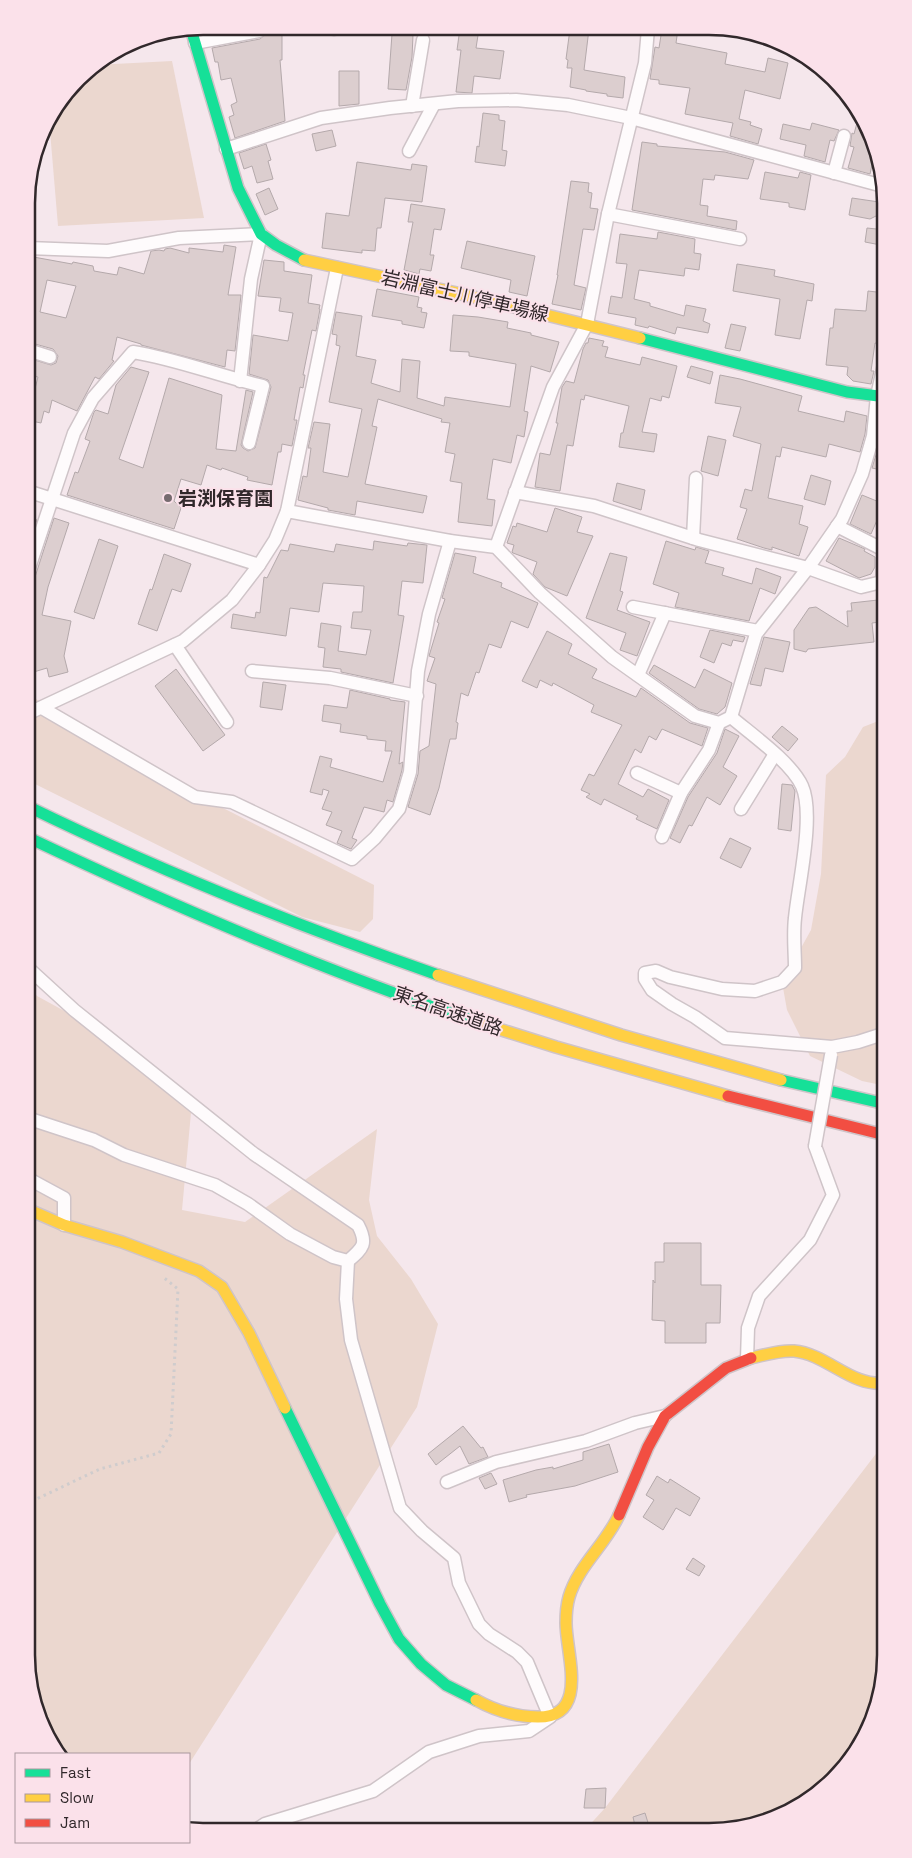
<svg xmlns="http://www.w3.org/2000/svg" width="912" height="1858" viewBox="0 0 912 1858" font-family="'Space Grotesk','Noto Sans JP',sans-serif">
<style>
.green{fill:#ebd7cf}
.building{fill:#dccecf;stroke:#b4a9ab;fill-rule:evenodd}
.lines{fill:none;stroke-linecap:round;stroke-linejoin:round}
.street-casing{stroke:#cfc4c8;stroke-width:15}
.fast-casing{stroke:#cfc4c8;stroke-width:14}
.slow-casing{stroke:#cfc4c8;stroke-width:14}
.jam-casing{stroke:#cfc4c8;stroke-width:14}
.path{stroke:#cfcccd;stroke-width:3;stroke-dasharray:2.5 4;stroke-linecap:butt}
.street{stroke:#fefbfc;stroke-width:12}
.fast{stroke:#16e098;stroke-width:11}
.slow{stroke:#ffcf43;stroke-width:11}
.jam{stroke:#f24e42;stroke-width:11}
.street-bridge-casing{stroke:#cfc4c8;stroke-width:15;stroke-linecap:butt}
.street-bridge{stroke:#fefbfc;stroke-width:12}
.poi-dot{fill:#766b6f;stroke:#fbe1ea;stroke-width:2}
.labels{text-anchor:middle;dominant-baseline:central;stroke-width:4;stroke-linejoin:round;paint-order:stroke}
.street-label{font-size:19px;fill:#31282b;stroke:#fbe1ea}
.poi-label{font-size:19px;font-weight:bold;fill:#31282b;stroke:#fbe1ea;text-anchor:start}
.rim{fill:none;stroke:#31282b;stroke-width:2.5}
</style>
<rect width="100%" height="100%" fill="#f5e7ec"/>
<g class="green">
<polygon points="172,61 204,218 58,226 49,119 86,70 95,65"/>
<polygon points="27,698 36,699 111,757 227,810 374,885 373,919 360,932 302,917 27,780"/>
<polygon points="886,718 886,1086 862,1081 810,1056 787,1010 782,982 811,930 821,874 826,775 845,757 863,727"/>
<polygon points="27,983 37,996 81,1020 174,1082 191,1113 182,1210 245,1222 377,1129 369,1200 377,1236 411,1279 438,1324 417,1407 189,1764 189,1754 64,1754 36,1711 26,1655"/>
<polygon points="885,1442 885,1666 872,1722 849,1763 807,1802 765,1822 709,1832 584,1831 605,1808"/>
</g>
<g class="building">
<polygon points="208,26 239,26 209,32"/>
<polygon points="460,28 479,29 476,48 504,51 500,79 474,76 472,93 456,92 461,50 457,50"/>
<polygon points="570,29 589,29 584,70 625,77 623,98 607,96 607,94 586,91 586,90 570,87 572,68 567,68 568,60 566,59"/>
<polygon points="662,29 678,29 676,43 727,53 725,64 765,72 768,58 788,63 780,99 745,90 739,119 751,122 750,125 762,129 758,144 730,136 733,123 685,114 690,88 659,84 659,80 650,79 655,47 659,48"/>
<polygon points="267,33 282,34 282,60 280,60 285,121 235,138 229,117 234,115 231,105 237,102 231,78 221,80 218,62 215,62 212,48 260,39"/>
<polygon points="392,34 413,35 412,57 406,90 388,89"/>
<polygon points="339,71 359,71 359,104 339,106"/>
<polygon points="483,113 499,115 499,120 505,121 502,150 507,151 505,166 475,162 477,146 479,147"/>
<polygon points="858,119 876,147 870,174 848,168 854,147 850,146 852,133 854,134"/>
<polygon points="812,123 839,130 834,141 830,140 825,162 804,156 806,145 780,139 783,124 810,130"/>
<polygon points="332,130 336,146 316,151 312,134"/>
<polygon points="642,142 657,144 657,146 725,152 754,160 748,179 715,175 714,180 703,179 700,205 708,206 707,216 737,221 736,230 632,210"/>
<polygon points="266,144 271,160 268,161 273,179 257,183 252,166 244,169 239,153"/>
<polygon points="357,162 411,170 412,164 427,166 422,202 385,198 381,228 377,228 375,251 362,250 362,253 322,248 326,213 349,216"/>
<polygon points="765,172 798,178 800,172 811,175 805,210 789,207 789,203 760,199"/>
<polygon points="571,181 589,183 588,192 592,193 590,208 598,209 594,230 583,229 574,285 586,288 581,310 552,304 558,275 557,275"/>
<polygon points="269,188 278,209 265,215 256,194"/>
<polygon points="852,198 879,202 886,211 870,219 849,215"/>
<polygon points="411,204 445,209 441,230 434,229 430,255 434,255 431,271 420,269 419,274 404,270 413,222 408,222"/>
<polygon points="867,228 886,230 886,246 865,242"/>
<polygon points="658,232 695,239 694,253 701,254 699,270 685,268 684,276 639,270 634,299 650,303 650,306 684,316 686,305 706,309 703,321 710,324 708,333 677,327 675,334 649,326 648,328 635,325 636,318 608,313 611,296 622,298 627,264 616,263 620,234 657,239"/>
<polygon points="467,241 535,256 527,296 509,292 511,280 461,268"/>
<path d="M224,245L236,247L228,295H241L235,351L227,350L225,367L141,345V344L117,337L112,360L114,361L99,379L95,377L77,411L52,400L49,413L44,411L41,423L27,420L38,377L28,375V358L51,365L56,363L58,356L53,349L28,342V256L72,264L73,262L93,266L94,271L117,275L119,267L144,274L151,251L159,250L164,251L165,249L170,248L189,253V248L223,252ZM47,280L76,286L66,318L40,312Z"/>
<polygon points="264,260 284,262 284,271 312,275 308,303 320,305 319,309 320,309 316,331 312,330 303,375 305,375 303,388 300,387 294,420 297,420 292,446 282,444 281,452 278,452 272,485 247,480 248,477 222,468 221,470 207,465 201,485 181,479 174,501 181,508 174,529 67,495 75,472 78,473 90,441 85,439 94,412 96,410 108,414 116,385 131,367 149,372 119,459 143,468 169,378 222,395 216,449 236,451 246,390 253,392 241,445 243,448 248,451 255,448 271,387 268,380 249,374 253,335 288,341 293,313 279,311 281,298 258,296"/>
<polygon points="737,264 775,270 774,276 814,284 812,301 807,300 800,339 775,335 780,299 733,291"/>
<polygon points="377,289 419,297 417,307 422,308 421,312 427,313 424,328 402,324 402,321 372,316"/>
<polygon points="868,291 885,293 884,306 886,306 886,324 883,324 881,344 875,343 871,371 874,371 871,384 853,381 847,375 848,367 826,365 830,328 833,328 835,309 866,311"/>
<polygon points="336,312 362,316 356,356 376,360 371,383 400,392 402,359 420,361 417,398 444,406 445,397 510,407 516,364 469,356 469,352 450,351 453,315 478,317 508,322 507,328 531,333 531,335 559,342 550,372 531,366 524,411 528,412 524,437 517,435 511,463 493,459 487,499 495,500 492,526 458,522 462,483 450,481 455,454 445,452 450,423 441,422 442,419 378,399 372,426 377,427 365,484 427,496 423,513 357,501 355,515 328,510 328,508 298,500 303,476 307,477 311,448 308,448 314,422 330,424 323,472 348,477 362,409 329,402 340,346 336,345 337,335 332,334"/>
<polygon points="731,324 746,327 740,351 725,348"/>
<polygon points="589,338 604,341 602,346 608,347 605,357 640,365 642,357 677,366 669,398 662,396 661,401 650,398 642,432 657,434 654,452 619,447 621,433 623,433 629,406 585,395 584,400 581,399 573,446 567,445 560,491 535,487 540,453 550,455 558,423 556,423 562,387 566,381 574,383 583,349 586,343 588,343"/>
<polygon points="691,366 713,372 710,384 687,377"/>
<polygon points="720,375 740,379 802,396 798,411 844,422 846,411 867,416 865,434 860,452 829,444 826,457 782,447 780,457 776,456 768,498 803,506 799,524 808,527 799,556 772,547 772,550 764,548 737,539 747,509 740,507 745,489 752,491 761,444 733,436 741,407 715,403"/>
<polygon points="883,420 886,421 886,471 872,468 881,438"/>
<polygon points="708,436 726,440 718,476 701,471"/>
<polygon points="811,475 831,481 825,505 804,499"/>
<polygon points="617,483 645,490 641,510 613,501"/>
<polygon points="862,495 884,504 871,534 850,524"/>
<polygon points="555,508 582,517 577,532 593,536 567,596 545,587 533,574 537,562 513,553 512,552 514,545 507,543 513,526 516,527 517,523 547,532"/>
<polygon points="27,517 37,520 27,547"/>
<polygon points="54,518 69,523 48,587 42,615 71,621 64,656 68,672 49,677 47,668 27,674 27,591 30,582 35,577"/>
<polygon points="839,538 865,549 864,551 875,557 875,567 871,574 859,578 826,561"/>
<polygon points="99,539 118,546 94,619 74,612"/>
<polygon points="374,541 407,546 408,543 427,545 423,583 402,581 398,615 404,616 393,683 341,672 341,669 323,667 325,648 318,647 321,623 341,626 338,651 366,655 371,630 351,628 353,612 362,612 364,586 323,583 319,612 290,608 286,636 231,628 233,614 255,618 256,612 260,613 264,577 267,578 281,550 288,551 290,544 334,552 336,544 373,550"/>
<polygon points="666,541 695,550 696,547 709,551 705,563 724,568 722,575 752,584 756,568 781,577 775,594 760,588 749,621 675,607 679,593 653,584"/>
<polygon points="455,553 476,557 473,573 502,583 501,587 538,603 528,628 511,621 501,648 489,644 479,673 476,672 468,696 461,693 456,722 458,723 456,739 450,739 439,788 430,815 408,807 418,774 420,751 429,746 436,684 427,681 435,658 429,656 439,623 437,622 445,599 442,598"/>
<polygon points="610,553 627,557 620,591 623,592 617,610 650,622 637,656 620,650 626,633 586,618"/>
<polygon points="164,554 191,564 181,592 172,589 157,631 138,624 150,589 152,590"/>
<polygon points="878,600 880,622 872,623 874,642 808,649 806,652 794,649 794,630 809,608 816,607 848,627 847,611 852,611 851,603"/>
<polygon points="710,630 745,637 743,642 733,640 731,646 722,643 714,663 700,657"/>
<polygon points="547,631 572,644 568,654 597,669 592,678 636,697 641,688 690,723 708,728 702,746 662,729 656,740 649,736 641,753 635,749 618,784 643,797 648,789 669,800 657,829 636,819 638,816 604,799 601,805 586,797 590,794 581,790 589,774 594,776 622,725 591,712 594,705 553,683 552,686 540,680 537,688 522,681"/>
<polygon points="764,637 790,642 783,672 765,668 761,686 750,684"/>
<polygon points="654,665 695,688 704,669 732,683 725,707 717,714 699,709 649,673"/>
<polygon points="176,669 225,735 203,751 155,686"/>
<polygon points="263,682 286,685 282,710 260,707"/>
<polygon points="350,690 390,699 390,700 405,702 399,764 403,762 402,770 393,802 387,800 384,812 364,807 352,838 357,840 351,849 337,843 342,831 326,825 332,812 322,809 329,791 323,789 322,795 310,792 320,756 332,759 330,767 383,782 392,751 385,751 386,741 367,739 367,736 340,732 341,724 322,721 324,705 347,708"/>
<polygon points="782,726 798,739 788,751 772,737"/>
<polygon points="725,729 739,736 723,767 737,776 720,805 707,797 692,826 689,825 680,843 670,838 688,797 717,753"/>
<polygon points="782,784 792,785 795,791 791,831 778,829"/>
<polygon points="730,838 751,848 741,868 720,858"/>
<polygon points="664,1243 701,1243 701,1285 721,1285 720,1323 706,1323 706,1343 665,1343 665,1321 652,1320 653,1280 655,1283 655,1262 664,1262"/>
<polygon points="463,1426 481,1448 483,1447 488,1457 469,1464 460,1446 436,1465 428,1454"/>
<polygon points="609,1444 618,1472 575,1486 526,1495 527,1497 509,1502 503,1480 536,1470 553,1467 553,1469 583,1460 583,1452"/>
<polygon points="491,1473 497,1484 485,1489 479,1478"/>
<polygon points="657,1476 668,1483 670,1479 700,1498 690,1516 676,1508 663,1530 643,1517 654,1500 646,1495"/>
<polygon points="693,1558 705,1566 699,1576 686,1569"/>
<polygon points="606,1788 605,1808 584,1808 586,1789"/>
<polygon points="645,1813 649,1826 636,1830 633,1817"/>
</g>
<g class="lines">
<g class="street-casing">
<g id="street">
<polyline points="334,29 334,27"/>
<polyline points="195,43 259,31"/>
<polyline points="412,106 423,40"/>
<polyline points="226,149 321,118 390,108 458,101 516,100 568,105 631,118 883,186"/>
<polyline points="409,151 434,104"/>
<polyline points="834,173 844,136"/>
<polyline points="608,214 740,239"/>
<polyline points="28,248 108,251 179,238 261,234 251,279 240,381"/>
<polyline points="28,350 50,357"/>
<polyline points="27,491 259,565"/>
<polyline points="515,492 594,506 699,540 808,568 861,587 886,581"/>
<polyline points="287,511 450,541 496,547 540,593 612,657 695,716 719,723 731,717 756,634 808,568 842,519 862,474 873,436 877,396 886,355"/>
<polyline points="837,526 884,550 882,582"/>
<polyline points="693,538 696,478"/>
<polyline points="496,547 553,387 587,324 608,214 645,63 648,29"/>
<path d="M27,574L74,433L93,398L133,352C177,359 219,376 263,386L249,443"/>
<polyline points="633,607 758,631"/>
<polyline points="175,645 227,722"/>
<polyline points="252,671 330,678 417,696"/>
<polyline points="638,675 665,613"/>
<polyline points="42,708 195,797 232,802 352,859 375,838 399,809 410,772 418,671 429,614 450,541"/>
<polyline points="27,714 183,641 232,600 259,565 275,540 287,511 337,268"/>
<path d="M731,717C751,734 791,762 802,786C815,815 798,886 795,918C793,935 795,952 795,968L782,982L755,991L722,989L670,977L656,971L645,973V979L652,990L672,1004L695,1017L725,1038L832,1047L858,1042L886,1033"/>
<polyline points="637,773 681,793"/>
<polyline points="741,809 775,754"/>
<polyline points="662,837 681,793 709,750 719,723"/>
<path d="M27,1118L94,1140L124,1155L215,1185L248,1204L290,1234L333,1257L348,1261C363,1248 368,1244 358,1225L254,1154L74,1010L27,967"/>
<polyline points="27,1178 64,1198 64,1225"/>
<polyline points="747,1359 748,1328 759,1296 810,1240 833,1195 815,1146"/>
<polyline points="447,1482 496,1462 586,1441 635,1423 665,1416"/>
<polyline points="256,1830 265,1824 373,1791 429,1752 479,1736 529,1731 550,1717 527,1662 517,1652 489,1634 479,1624 459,1583 454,1558 422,1531 400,1508 351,1340 346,1299 348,1261"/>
</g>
</g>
<g class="fast-casing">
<g id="fast">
<polyline points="191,29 238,188 261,234 276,245 304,260"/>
<polyline points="640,338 847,392 886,397"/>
<path d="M27,806C160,871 298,926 438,975"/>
<path d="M27,837C177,908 328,973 486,1025"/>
<polyline points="781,1080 886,1104"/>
<polyline points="285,1408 380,1604 399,1639 421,1664 446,1685 476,1700"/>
</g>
</g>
<g class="slow-casing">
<g id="slow">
<polyline points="304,260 457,293 640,338"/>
<polyline points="438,975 621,1035 781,1080"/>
<polyline points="486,1025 556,1047 728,1096"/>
<polyline points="27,1209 64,1225 122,1242 199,1271 222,1287 249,1333 285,1408"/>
<path d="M751,1358C765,1355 779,1350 794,1351C827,1354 851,1387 885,1383"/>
<path d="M476,1700C494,1710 517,1717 538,1717C590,1717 566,1654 566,1623C566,1615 567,1604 569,1597C578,1566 606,1544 619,1515"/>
</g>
</g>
<g class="jam-casing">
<g id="jam">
<polyline points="728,1096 885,1135"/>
<polyline points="619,1515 648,1447 665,1416 726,1368 751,1358"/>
</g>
</g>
<polyline class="path" points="26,1504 100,1469 159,1453 171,1434 178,1289 163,1277"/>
<use href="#street" class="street"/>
<use href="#fast" class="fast"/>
<use href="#slow" class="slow"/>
<use href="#jam" class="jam"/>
<g class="street-bridge-casing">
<polyline id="street-bridge" points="815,1146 831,1055"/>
</g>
<use href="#street-bridge" class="street-bridge"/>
</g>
<circle class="poi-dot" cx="168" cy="498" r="5"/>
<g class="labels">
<g class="street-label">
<text transform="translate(465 296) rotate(13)">岩淵富士川停車場線</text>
<text transform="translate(448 1011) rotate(19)">東名高速道路</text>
</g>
<g class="poi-label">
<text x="178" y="498">岩渕保育園</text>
</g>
</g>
<path d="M0 0H912V1858H0ZM203 35H709A168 168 0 0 1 877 203V1655A168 168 0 0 1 709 1823H203A168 168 0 0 1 35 1655V203A168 168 0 0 1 203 35Z" fill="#fbe1ea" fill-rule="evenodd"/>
<path class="rim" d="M203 35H709A168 168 0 0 1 877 203V1655A168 168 0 0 1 709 1823H203A168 168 0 0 1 35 1655V203A168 168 0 0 1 203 35Z"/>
<rect x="15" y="1753" width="175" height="90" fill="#fbe1ea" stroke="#aa979e"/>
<rect x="25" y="1769" width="25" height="8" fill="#16e098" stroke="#aa979e"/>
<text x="60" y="1778" font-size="15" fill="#31282b">Fast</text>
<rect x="25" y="1794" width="25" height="8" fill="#ffcf43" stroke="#aa979e"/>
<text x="60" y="1803" font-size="15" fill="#31282b">Slow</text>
<rect x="25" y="1819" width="25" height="8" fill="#f24e42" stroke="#aa979e"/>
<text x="60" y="1828" font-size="15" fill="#31282b">Jam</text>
</svg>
